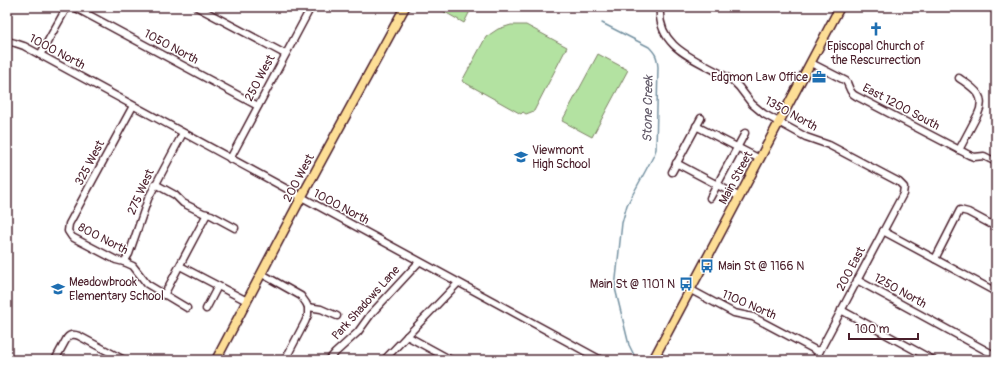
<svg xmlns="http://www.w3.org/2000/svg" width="1003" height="367" viewBox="0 0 1003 367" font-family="Pangolin,sans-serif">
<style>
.green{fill:#b3e2a1;stroke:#7e8066}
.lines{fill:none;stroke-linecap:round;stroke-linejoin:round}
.stream{stroke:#7592a2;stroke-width:1.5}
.minor-casing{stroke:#4a1f2b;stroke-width:9}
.major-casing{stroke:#4a1f2b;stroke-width:11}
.minor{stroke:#fff;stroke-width:6}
.major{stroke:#fdde96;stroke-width:8}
.labels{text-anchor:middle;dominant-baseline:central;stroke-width:3;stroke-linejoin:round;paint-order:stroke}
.poi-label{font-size:12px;fill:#4a1f2b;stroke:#fff;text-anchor:start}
.street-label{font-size:12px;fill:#4a1f2b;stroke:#fff}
.water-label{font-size:13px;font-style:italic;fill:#605867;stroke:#fff}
</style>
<rect width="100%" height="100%" fill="#fff"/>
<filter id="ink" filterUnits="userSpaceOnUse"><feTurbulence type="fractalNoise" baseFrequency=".025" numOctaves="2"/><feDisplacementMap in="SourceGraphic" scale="8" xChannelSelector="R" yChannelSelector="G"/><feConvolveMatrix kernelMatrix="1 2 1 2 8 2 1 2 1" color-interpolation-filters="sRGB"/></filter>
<g filter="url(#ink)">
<g class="green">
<polygon points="436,7 472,7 464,23"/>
<polygon points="511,25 526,25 567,47 534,111 526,114 523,112 521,114 462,81 486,37 498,29"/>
<polygon points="598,54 628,70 592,137 562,121"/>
</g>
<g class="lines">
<path class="stream" d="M602,23L649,47C656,54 657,57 658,67L656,149L654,155L627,205L622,223L615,288L629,345L636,359"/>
<g class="minor-casing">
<g id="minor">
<polyline points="74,7 258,106"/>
<polyline points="197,7 285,54"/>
<path d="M660,7C656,52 704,61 733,81L739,87L752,104L764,114L806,137L829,145L899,182L904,187L903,194L815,360"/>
<polyline points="7,41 15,43 24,46 601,360"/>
<polyline points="40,55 67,7"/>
<path d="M811,63L846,81C850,87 849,93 856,96L969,155L974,157L984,156L996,162"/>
<path d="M959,78C973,88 987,95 978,114L959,150"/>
<polyline points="133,106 69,224 68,231 72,237 116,260 124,262 133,266 147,284 187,308"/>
<polyline points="696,126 760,159"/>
<polyline points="230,159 311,7"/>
<polyline points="676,163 740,197"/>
<polyline points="672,172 701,118"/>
<polyline points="155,184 175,195 183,203 203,213 211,215 235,228"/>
<polyline points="710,198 745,133"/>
<polyline points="883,231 996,292"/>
<polyline points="935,259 960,210 968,212 996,227"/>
<polyline points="124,262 129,254 148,199 183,133"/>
<polyline points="180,266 247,301"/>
<polyline points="262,274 301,296 306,303 308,307 308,315 305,322 285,360"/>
<polyline points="857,280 996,356"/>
<polyline points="691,290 734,313 753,317 819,352"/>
<polyline points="164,295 207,214"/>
<polyline points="308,307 321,309 337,316"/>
<polyline points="206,309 218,286"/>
<polyline points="841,310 933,360"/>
<polyline points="407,336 451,360"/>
<polyline points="656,355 665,360"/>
<path d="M55,360L67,338C70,334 74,334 79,336L124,360"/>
<polyline points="329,360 335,353 346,343 358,332 371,314 419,262"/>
<polyline points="384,360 458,283"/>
</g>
</g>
<g class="major-casing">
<g id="major">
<polyline points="216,360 301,198 405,7"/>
<polyline points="653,360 840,7"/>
</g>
</g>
<use href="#minor" class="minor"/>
<use href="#major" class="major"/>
</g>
</g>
<defs>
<g id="church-bare" transform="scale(1.08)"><path d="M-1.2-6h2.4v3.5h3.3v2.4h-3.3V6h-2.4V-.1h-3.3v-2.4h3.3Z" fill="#1f6fb2" stroke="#fff" stroke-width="2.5" paint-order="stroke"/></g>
<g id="office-bare" transform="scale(1.08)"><path d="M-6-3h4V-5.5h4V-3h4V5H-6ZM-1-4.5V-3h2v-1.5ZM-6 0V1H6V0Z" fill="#1f6fb2" stroke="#fff" stroke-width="2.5" paint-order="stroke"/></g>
<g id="school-bare" transform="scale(1.08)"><path d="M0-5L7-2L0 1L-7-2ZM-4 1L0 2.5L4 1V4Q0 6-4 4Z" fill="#1f6fb2" stroke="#fff" stroke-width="2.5" paint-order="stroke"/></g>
<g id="bus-bare" transform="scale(1.08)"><path d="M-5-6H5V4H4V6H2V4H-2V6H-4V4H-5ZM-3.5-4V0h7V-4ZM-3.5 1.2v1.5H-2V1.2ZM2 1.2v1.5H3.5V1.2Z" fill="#1f6fb2" stroke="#fff" stroke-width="2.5" paint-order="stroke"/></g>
</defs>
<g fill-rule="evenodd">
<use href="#church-bare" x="876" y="29"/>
<use href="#office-bare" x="819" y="77"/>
<use href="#school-bare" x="521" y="157"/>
<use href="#bus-bare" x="707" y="266"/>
<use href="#bus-bare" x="686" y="284"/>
<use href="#school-bare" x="58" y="289"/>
</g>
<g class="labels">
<g class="poi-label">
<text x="876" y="46" text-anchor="middle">Episcopal Church of<tspan x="876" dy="14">the Rescurrection</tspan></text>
<text x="808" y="77" text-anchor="end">Edgmon Law Office</text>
<text x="532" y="150">Viewmont<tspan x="532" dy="14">High School</tspan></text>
<text x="718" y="266">Main St @ 1166 N</text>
<text x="69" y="282">Meadowbrook<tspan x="69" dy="14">Elementary School</tspan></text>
<text x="675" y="284" text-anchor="end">Main St @ 1101 N</text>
</g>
<g class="street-label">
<text transform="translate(171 47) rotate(28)">1050 North</text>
<text transform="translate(57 52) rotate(28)">1000 North</text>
<text transform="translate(260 78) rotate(-62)">250 West</text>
<text transform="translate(901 107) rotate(28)">East 1200 South</text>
<text transform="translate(791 114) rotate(29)">1350 North</text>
<text transform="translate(90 163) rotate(-62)">325 West</text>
<text transform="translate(299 178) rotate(-62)">200 West</text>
<text transform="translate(736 178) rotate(-62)">Main Street</text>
<text transform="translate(141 192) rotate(-66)">275 West</text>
<text transform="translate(341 207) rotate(28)">1000 North</text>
<text transform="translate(103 239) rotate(27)">800 North</text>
<text transform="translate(851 269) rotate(-62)">200 East</text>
<text transform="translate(900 291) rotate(29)">1250 North</text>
<text transform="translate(366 303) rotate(-48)">Park Shadows Lane</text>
<text transform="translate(749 305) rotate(23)">1100 North</text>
</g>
<g class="water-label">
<text transform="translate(648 109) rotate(-89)">Stone Creek</text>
</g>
</g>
<rect width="1003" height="367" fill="none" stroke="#fff" stroke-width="24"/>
<rect x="12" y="12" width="979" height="343" fill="none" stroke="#4a1f2b" stroke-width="1.5" filter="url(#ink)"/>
<path d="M849 333v6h69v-6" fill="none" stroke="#4a1f2b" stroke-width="2"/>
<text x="855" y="333" font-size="12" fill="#4a1f2b" stroke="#ffffff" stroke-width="3" paint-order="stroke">100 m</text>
</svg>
